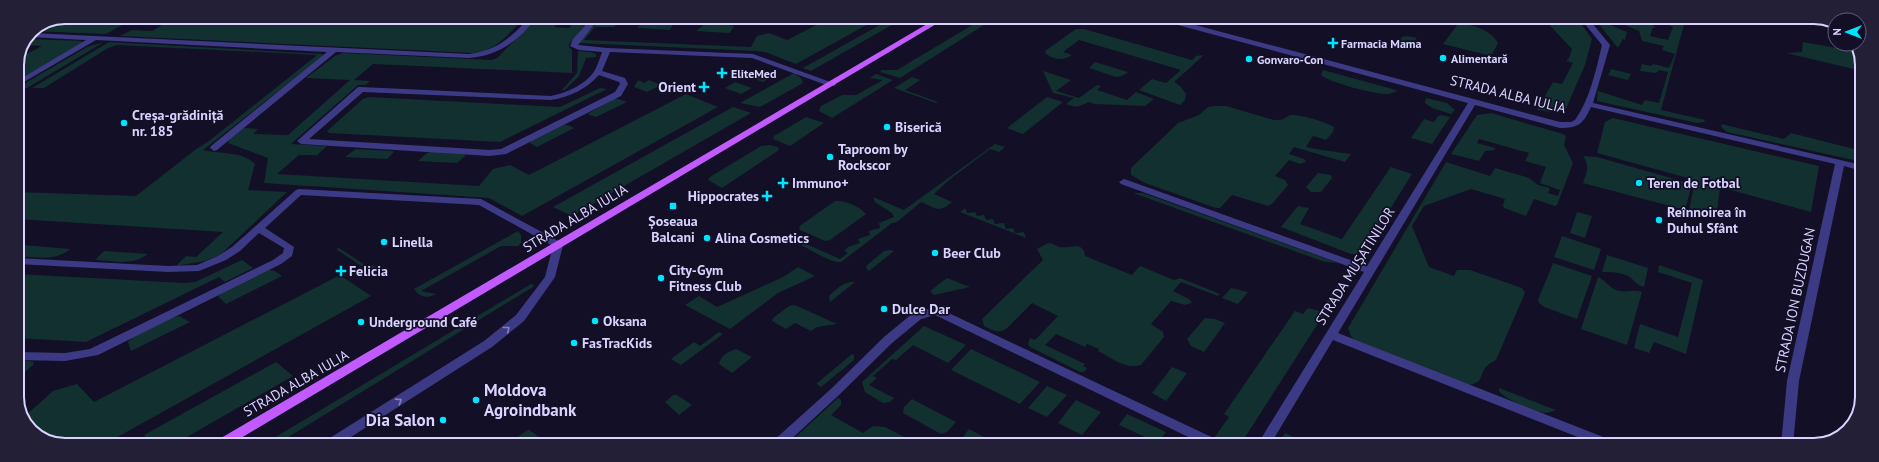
<svg xmlns="http://www.w3.org/2000/svg" width="1879" height="462" viewBox="0 0 1879 462" font-family="'PT Sans',sans-serif">
<style>
.green{fill:#12302f}
.lines{fill:none;stroke-linecap:round;stroke-linejoin:round}
.minor{fill:#3d3a85;fill-rule:evenodd}
.major{fill:#c25bff;fill-rule:evenodd}
.oneway{stroke:#837fbc}
.poi-dot{fill:#00e5ff;stroke:#130f26;stroke-width:1.5}
.labels{text-anchor:middle;dominant-baseline:central;stroke-width:3.5;stroke-linejoin:round;paint-order:stroke}
.far-poi-label{font-size:12px;font-weight:bold;fill:#d9d4ff;stroke:#130f26;text-anchor:start}
.poi-label{font-size:14px;font-weight:bold;fill:#d9d4ff;stroke:#130f26;text-anchor:start}
.street-label{font-size:14px;fill:#d9d4ff;stroke:#130f26}
.near-poi-label{font-size:17px;font-weight:bold;fill:#d9d4ff;stroke:#130f26;text-anchor:start}
.rim{fill:none;stroke:#d9d4ff;stroke-width:2}
</style>
<rect width="100%" height="100%" fill="#130f26"/>
<g class="green">
<polygon points="127,17 136,17 106,34 32,31 56,21 112,23"/>
<path d="M175,17H525C509,33 498,50 474,53L120,36L132,30L152,31Z"/>
<polygon points="538,17 593,17 569,44 569,47 572,50 572,73 373,64 354,80 370,81 366,85 358,85 291,144 327,146 317,155 299,155 277,174 479,186 493,169 510,165 529,175 686,94 718,107 522,216 489,198 475,197 264,183 268,158 228,143 230,139 243,128 258,129 253,134 288,135 350,80 306,78 335,56 343,53 492,60 497,58 530,25 536,23 556,25 554,27 569,28 574,22 540,20 537,19"/>
<polygon points="657,17 764,17 744,21"/>
<path d="M832,17H881L796,64L765,52L757,51L578,43C588,30 599,17 618,20L619,22L614,27H595L584,40L751,47L757,36L769,33L787,40Z"/>
<polygon points="894,17 906,17 811,71 803,68"/>
<polygon points="984,18 995,18 900,78 880,72 882,70 897,70"/>
<polygon points="1543,18 1577,18 1592,39 1585,65 1565,111 1558,113 1537,110 1553,82 1562,84 1573,63 1566,61 1569,58 1572,49"/>
<polygon points="1594,18 1627,32 1625,40 1623,39 1618,48"/>
<polygon points="1608,18 1622,18 1653,25 1656,28 1653,27 1650,36 1668,40 1673,27 1667,24 1641,18 1688,18 1683,28 1661,110 1705,120 1704,122 1697,123 1597,101 1598,91 1642,105 1645,100 1659,103 1668,72 1659,70 1656,73 1640,71 1642,64 1651,66 1653,64 1669,68 1675,54 1662,50 1664,46 1642,41 1639,31"/>
<polygon points="649,21 674,23 670,30 637,28 642,23"/>
<polygon points="705,24 723,24 734,26 730,33 696,31"/>
<path d="M1458,24C1472,24 1491,30 1498,43L1492,54L1487,55L1443,44Z"/>
<path d="M1076,29H1084L1192,60L1196,56L1204,55L1174,82L1180,86L1186,94L1185,100L1180,105L1139,90L1152,79L1166,83L1181,70L1079,40L1063,52L1072,55C1063,61 1055,60 1046,54L1045,51Z"/>
<polygon points="1407,36 1417,38 1407,50 1394,46 1402,37"/>
<path d="M28,39L82,41L80,45L17,81C17,55 20,58 42,46L26,45Z"/>
<polygon points="104,42 27,88 23,88 23,86 27,82 87,47"/>
<path d="M109,42L323,54L320,59L203,150C219,154 243,151 255,164L248,190L287,192L220,255L205,261L176,266L186,256L196,257L223,232L17,219V192L136,196L195,150L209,141L317,55L117,45L108,48L44,88H32Z"/>
<polygon points="1803,42 1858,52 1862,62 1862,71 1786,53 1802,52"/>
<polygon points="578,51 591,52 596,54 596,57 586,58 579,76 565,90 562,90 577,73"/>
<polygon points="1095,62 1128,72 1122,76 1116,77 1089,68"/>
<polygon points="1611,69 1631,74 1628,80 1608,75"/>
<path d="M1323,70L1396,90L1397,91C1393,93 1390,94 1385,94C1374,94 1328,82 1321,75Z"/>
<polygon points="756,71 773,76 763,82 746,76"/>
<path d="M1043,71L1071,80L1056,91L1079,98L1097,85L1101,86L1097,90L1127,100L1136,92L1154,99L1145,106L1095,104L1088,102C1079,107 1076,108 1066,104L1074,98L1053,93Z"/>
<polygon points="794,73 801,78 803,83 760,107 740,103"/>
<polygon points="876,74 893,80 832,118 819,111 821,106 842,95 856,95 883,80 870,78"/>
<polygon points="912,77 920,80 905,90 938,102 936,103 894,88"/>
<polygon points="638,80 644,83 649,80 661,85 647,92 634,87"/>
<polygon points="735,82 752,88 741,94 725,88"/>
<polygon points="600,88 607,89 500,142 329,133 327,131 363,99 369,97 560,107"/>
<polygon points="1047,97 1063,102 1023,134 1007,128"/>
<polygon points="1426,98 1447,103 1455,110 1451,114 1432,108 1425,103"/>
<polygon points="614,99 618,99 627,102 596,117 589,115 589,113"/>
<path d="M1215,106H1226L1274,120C1285,121 1284,117 1291,115C1299,114 1327,122 1334,127L1333,132L1326,140L1313,136L1306,147L1315,149L1351,154L1345,162L1294,147L1289,154L1304,159L1306,162L1300,164L1289,160L1275,176L1285,180L1288,185L1272,204L1268,206L1232,195L1220,208H1216L1145,183L1131,175V168L1178,123L1199,115L1208,107Z"/>
<polygon points="733,107 751,113 572,216 553,207"/>
<path d="M1491,113L1563,134L1566,136L1564,145L1573,163L1557,205L1555,206L1534,199L1526,216L1504,208L1503,205L1505,199L1471,189L1424,206L1412,226L1429,267L1454,276L1457,270H1470L1522,288L1525,293L1496,360C1493,362 1490,363 1488,365C1478,373 1486,383 1468,385L1355,340L1351,336L1348,328L1446,162L1490,176L1495,168L1529,178L1538,185L1550,188L1548,193L1558,196L1560,190L1540,183L1546,167L1525,161L1529,153L1479,139L1477,143L1495,148V150L1485,151L1479,161L1451,154L1477,115Z"/>
<polygon points="1441,115 1450,117 1432,144 1411,138 1424,119 1434,122 1438,116"/>
<polygon points="806,117 824,123 790,146 773,139 774,136"/>
<polygon points="1613,118 1819,166 1811,212 1720,187 1716,219 1689,211 1695,180 1597,153 1605,122"/>
<polygon points="1721,124 1784,139 1791,133 1862,151 1862,162 1727,132 1722,128"/>
<polygon points="563,125 568,125 574,128 537,147 530,143 531,141"/>
<path d="M995,144L1005,147L999,152L990,149L949,180L934,194L952,202C938,214 936,208 921,202L897,222L892,223L841,262C830,263 808,248 797,243L795,239L840,259L848,253L844,251L848,247L860,243L858,239L870,235L869,231L880,228L879,223L894,217L892,213L875,202L873,197L904,210Z"/>
<polygon points="769,145 778,147 779,150 722,188 708,180 710,177 761,146"/>
<polygon points="356,149 393,151 394,152 387,159 345,157"/>
<polygon points="432,151 463,154 466,155 457,163 418,161 427,153"/>
<path d="M1583,156L1597,157L1692,184L1685,210L1583,183C1587,172 1590,166 1583,156Z"/>
<polygon points="1391,167 1412,174 1364,251 1357,254 1351,254 1281,227 1298,206 1309,208 1300,224 1342,239"/>
<polygon points="1318,173 1331,175 1332,178 1321,192 1311,192 1306,187"/>
<polygon points="1133,193 1143,193 1338,263 1325,262"/>
<path d="M835,201C844,200 860,206 866,214L830,240L825,241L800,230L799,227L801,225Z"/>
<polygon points="965,208 967,213 975,212 977,216 984,215 986,220 993,219 995,224 1004,223 1006,229 1013,228 1015,233 1024,232 1026,238 960,212"/>
<polygon points="1577,212 1592,216 1585,238 1570,233"/>
<path d="M518,231L521,235V243L518,246H501L421,291L436,294C427,299 419,297 414,289Z"/>
<polygon points="1562,236 1601,249 1594,270 1554,257"/>
<path d="M1048,243C1053,243 1056,246 1060,247C1069,249 1084,240 1085,256L1132,275L1140,266L1174,280L1180,278L1220,294L1218,296L1181,282L1173,291L1189,299L1192,303L1185,305L1171,301L1151,324L1163,332L1164,337L1141,365C1126,370 1110,357 1098,351L1099,349L1087,344L1085,347L1056,334L1045,345L1085,364L1083,366L1087,368L1084,372H1080L1030,347L1028,344L1030,338L1035,340L1058,316L1032,303L1006,329C997,334 992,330 984,326L982,319L1043,260L1037,249Z"/>
<path d="M23,245L70,249C55,262 36,257 17,256V250Z"/>
<polygon points="339,248 368,267 372,265 382,269 379,278 336,249"/>
<polygon points="889,250 894,251 869,271 866,268 867,265 884,251"/>
<path d="M104,251L148,254C133,266 115,261 97,260L96,259Z"/>
<path d="M1607,255L1648,268L1644,287C1636,285 1635,280 1628,276C1620,272 1611,272 1602,272Z"/>
<polygon points="242,260 253,268 225,282 219,277 86,342 17,338 17,274 185,283 195,282"/>
<polygon points="1553,263 1592,276 1577,319 1544,307 1539,303 1538,300"/>
<polygon points="1659,265 1703,280 1686,354 1654,342 1649,353 1634,348 1640,324 1678,337 1692,283 1658,272"/>
<polygon points="798,267 815,276 778,293 730,329 685,305 699,296 717,307 783,277"/>
<polygon points="269,270 275,271 282,276 226,304 218,296 221,292"/>
<polygon points="340,275 371,296 105,444 56,444 29,429 24,417 53,391 77,384 94,402"/>
<path d="M1598,277C1605,280 1609,287 1616,290C1626,293 1631,289 1642,292L1627,345L1581,329Z"/>
<polygon points="947,278 970,287 934,295 930,291"/>
<path d="M855,282L830,302L829,296C836,289 844,281 855,282Z"/>
<polygon points="531,284 534,285 533,287 277,444 264,444"/>
<polygon points="1338,285 1342,286 1242,442 1232,443 1214,438 1229,417 1224,414 1295,311 1303,314 1308,308 1320,311"/>
<polygon points="1231,288 1248,292 1238,304 1222,298"/>
<polygon points="794,305 797,306 837,324 817,327 811,331 795,323 786,329 772,321 773,318 789,306"/>
<path d="M179,316L190,322L131,351L128,342C139,330 163,320 179,316Z"/>
<polygon points="1205,318 1215,319 1225,323 1204,352 1191,346 1187,339"/>
<polygon points="924,326 966,345 948,363 913,345 896,360 892,359 873,376 877,378 869,385 894,398 890,402 883,403 865,392 862,382"/>
<polygon points="719,332 723,334 681,365 671,359 694,342 700,346"/>
<path d="M736,349L752,357L732,373L719,364C720,356 729,351 736,349Z"/>
<polygon points="971,349 1040,382 1020,404 951,370"/>
<polygon points="852,354 854,355 854,360 821,387 816,384"/>
<polygon points="17,359 34,362 33,365 17,379"/>
<polygon points="276,362 293,376 175,444 152,444 144,435"/>
<polygon points="1172,367 1187,373 1166,401 1152,393"/>
<polygon points="1047,386 1067,395 1047,417 1028,408"/>
<path d="M1499,388L1556,410C1551,412 1546,414 1541,412C1532,410 1504,399 1499,391Z"/>
<polygon points="673,395 677,395 692,405 679,415 665,402"/>
<polygon points="838,398 841,400 841,405 831,415 863,433 873,426 885,427 918,444 788,444"/>
<polygon points="912,399 956,422 947,432 941,434 903,413 904,407"/>
<polygon points="1076,400 1101,412 1082,435 1058,423"/>
<polygon points="1127,414 1166,432 1158,443 1119,425"/>
<polygon points="528,429 549,444 507,444 528,430"/>
<polygon points="969,429 999,445 960,444 960,441"/>
<polygon points="1285,433 1304,442 1303,445 1278,445"/>
</g>
<g class="lines">
<g class="minor">
<path d="M530,17H537C518,41 500,55 469,58L336,52L217,150L214,151L210,148L211,146L327,52L96,40L17,86V81L86,40L29,37L31,33L469,54C498,50 510,38 530,17Z"/>
<path d="M593,17H600L578,45L607,48L753,54L836,84L835,86H829L752,58L610,52L602,71L625,78L628,84L621,96L506,154L490,156L301,144L297,141L358,87H361L551,96C566,93 587,84 595,70C598,64 600,58 602,52L579,50L570,46L573,39ZM599,75L619,82L620,84L615,92L501,149L490,150L309,139L363,92L551,100C570,97 586,89 599,75Z"/>
<polygon points="613,17 673,17 752,21 766,17 775,17 768,23 752,25 616,19"/>
<path d="M1159,18H1169L1560,122H1571L1575,120C1590,99 1596,70 1602,45L1580,18H1588L1610,45L1593,103L1862,165V171L1844,166L1799,381L1793,445H1781L1787,381L1835,164L1591,107C1583,124 1579,128 1560,128L1475,105L1338,333L1616,442L1617,445H1598L1333,340L1270,445H1257L1364,272L1121,184L1119,182L1124,179L1127,180L1367,266L1468,103L1159,20Z"/>
<polygon points="299,189 481,199 562,243 563,245 555,277 524,321 492,347 340,444 324,444 325,441 484,341 516,315 545,277 553,246 479,205 301,195 265,228 294,247 292,256 281,264 98,355 65,361 17,360 17,352 65,353 90,349 273,260 283,253 284,248 259,233 240,251 226,260 199,271 168,272 17,264 17,258 168,266 197,265 218,256 232,247 296,190"/>
<polygon points="936,307 1222,442 1223,445 1205,445 935,315 921,319 892,343 840,394 786,444 772,444 773,441 832,388 884,337 913,313"/>
</g>
<polygon class="major" points="939,17 948,17 231,444 215,444 216,441"/>
</g>
<defs><path id="oneway-chevron" d="M-2-3.5L2.5 0L-2 3.5" fill="none" stroke-width="1.6" stroke-linecap="round" stroke-linejoin="round"/></defs>
<g class="oneway">
<use href="#oneway-chevron" transform="translate(507 329) rotate(-39)"/>
<use href="#oneway-chevron" transform="translate(399 401) rotate(-33)"/>
</g>
<g class="poi-dot">
<path d="M1331 37h4v4h4v4h-4v4h-4v-4h-4v-4h4z"/>
<circle cx="1443" cy="58" r="4"/>
<circle cx="1249" cy="59" r="4"/>
<path d="M720 67h4v4h4v4h-4v4h-4v-4h-4v-4h4z"/>
<path d="M702 81h4v4h4v4h-4v4h-4v-4h-4v-4h4z"/>
<circle cx="124" cy="123" r="4"/>
<circle cx="887" cy="127" r="4"/>
<circle cx="830" cy="157" r="4"/>
<path d="M781 177h4v4h4v4h-4v4h-4v-4h-4v-4h4z"/>
<circle cx="1639" cy="183" r="4"/>
<path d="M765 190h4v4h4v4h-4v4h-4v-4h-4v-4h4z"/>
<rect x="669" y="202" width="8" height="8" rx="2"/>
<circle cx="1659" cy="220" r="4"/>
<circle cx="707" cy="238" r="4"/>
<circle cx="384" cy="242" r="4"/>
<circle cx="935" cy="253" r="4"/>
<path d="M339 265h4v4h4v4h-4v4h-4v-4h-4v-4h4z"/>
<circle cx="661" cy="278" r="4"/>
<circle cx="884" cy="309" r="4"/>
<circle cx="595" cy="321" r="4"/>
<circle cx="361" cy="322" r="4"/>
<circle cx="574" cy="343" r="4"/>
<circle cx="476" cy="400" r="4"/>
<circle cx="443" cy="420" r="4"/>
</g>
<g class="labels">
<g class="far-poi-label">
<text x="1341" y="43">Farmacia Mama</text>
<text x="1451" y="58">Alimentară</text>
<text x="1257" y="59">Gonvaro-Con</text>
<text x="731" y="73">EliteMed</text>
</g>
<g class="poi-label">
<text x="696" y="87" text-anchor="end">Orient</text>
<text x="132" y="115">Creșa-grădiniță<tspan x="132" dy="16">nr. 185</tspan></text>
<text x="895" y="127">Biserică</text>
<text x="838" y="149">Taproom by<tspan x="838" dy="16">Rockscor</tspan></text>
<text x="792" y="183">Immuno+</text>
<text x="1647" y="183">Teren de Fotbal</text>
<text x="759" y="196" text-anchor="end">Hippocrates</text>
<text x="1667" y="212">Reînnoirea în<tspan x="1667" dy="16">Duhul Sfânt</tspan></text>
<text x="673" y="221" text-anchor="middle">Șoseaua<tspan x="673" dy="16">Balcani</tspan></text>
<text x="715" y="238">Alina Cosmetics</text>
<text x="392" y="242">Linella</text>
<text x="943" y="253">Beer Club</text>
<text x="669" y="270">City-Gym<tspan x="669" dy="16">Fitness Club</tspan></text>
<text x="349" y="271">Felicia</text>
<text x="892" y="309">Dulce Dar</text>
<text x="603" y="321">Oksana</text>
<text x="369" y="322">Underground Café</text>
<text x="582" y="343">FasTracKids</text>
</g>
<g class="street-label">
<text transform="translate(1508 94) rotate(14)">STRADA ALBA IULIA</text>
<text transform="translate(575 218) rotate(-31)">STRADA ALBA IULIA</text>
<text transform="translate(1355 266) rotate(-58)">STRADA MUȘATINILOR</text>
<text transform="translate(1795 300) rotate(-78)">STRADA ION BUZDUGAN</text>
<text transform="translate(296 383) rotate(-30)">STRADA ALBA IULIA</text>
</g>
<g class="near-poi-label">
<text x="484" y="390">Moldova<tspan x="484" dy="20">Agroindbank</tspan></text>
<text x="435" y="420" text-anchor="end">Dia Salon</text>
</g>
</g>
<path d="M0 0H1879V462H0ZM65 24H1814A41 41 0 0 1 1855 65V397A41 41 0 0 1 1814 438H65A41 41 0 0 1 24 397V65A41 41 0 0 1 65 24Z" fill="#231f37" fill-rule="evenodd"/>
<path class="rim" d="M65 24H1814A41 41 0 0 1 1855 65V397A41 41 0 0 1 1814 438H65A41 41 0 0 1 24 397V65A41 41 0 0 1 65 24Z"/>
<g transform="translate(1847 32) rotate(270)"><circle r="19" fill="#130f26" stroke="#625e7d"/>
<path d="M0-3L7 15L0 10L-7 15Z" fill="#00e5ff"/>
<text y="-6" font-size="11" font-weight="bold" text-anchor="middle" fill="#d9d4ff">N</text>
</g>
</svg>
